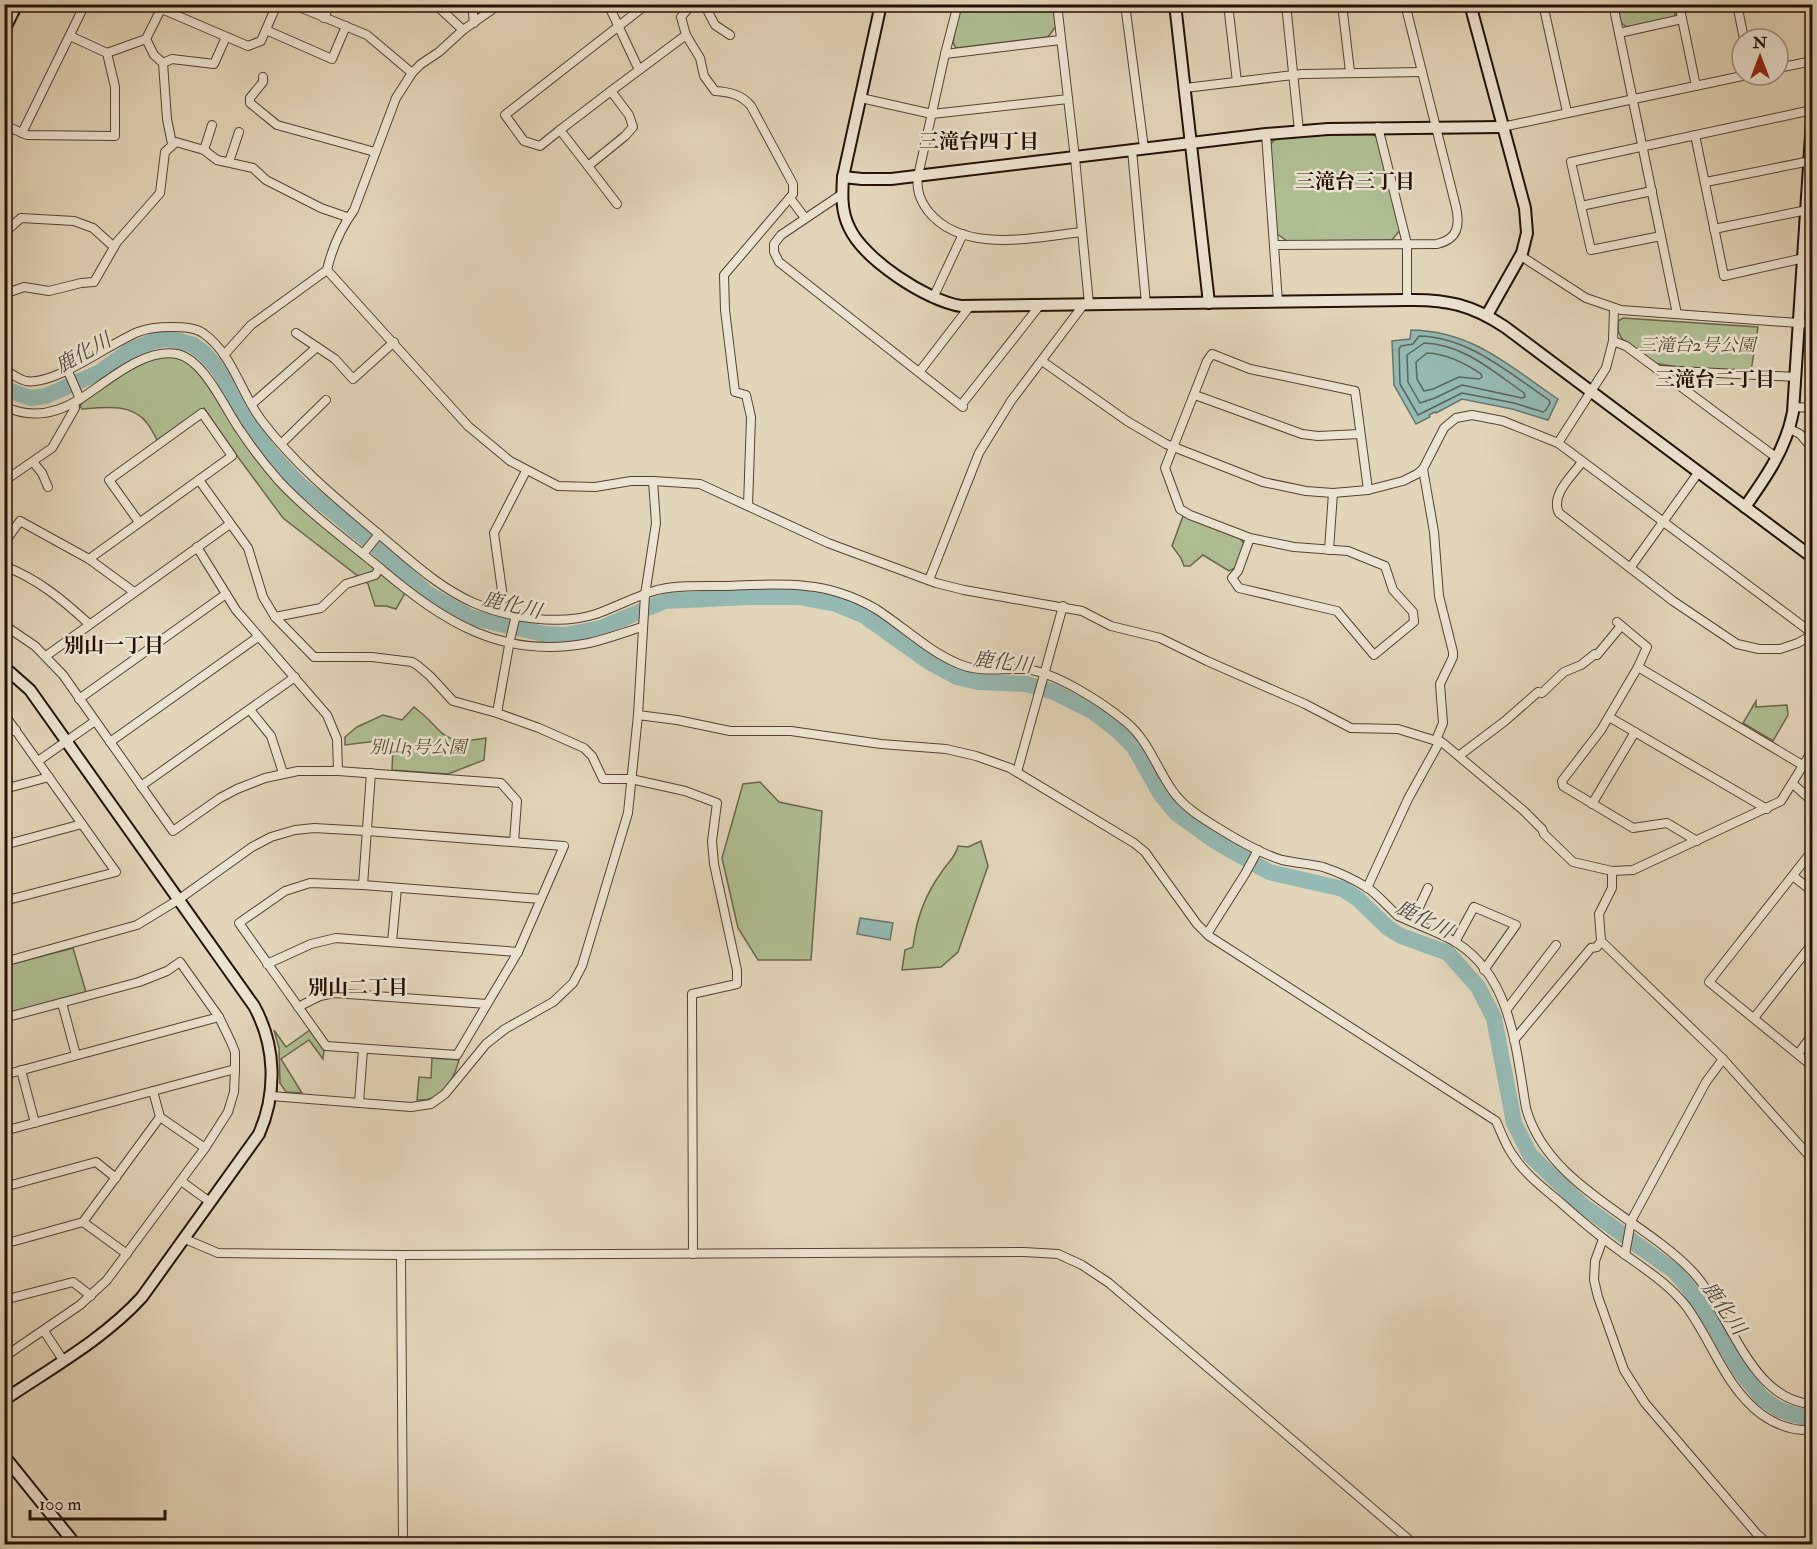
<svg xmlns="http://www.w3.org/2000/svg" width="1817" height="1549" viewBox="0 0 1817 1549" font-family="'IM FELL Double Pica','Noto Serif JP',serif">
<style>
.green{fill:#afbe93;stroke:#6a664c;stroke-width:1.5}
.water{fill:#95b9b3;stroke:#69756d;stroke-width:1.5}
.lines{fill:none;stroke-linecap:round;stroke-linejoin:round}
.shore{stroke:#5e645c;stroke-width:1.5}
.river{stroke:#95b9b3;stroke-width:16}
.street-casing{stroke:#554132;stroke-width:10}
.secondary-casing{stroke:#260f04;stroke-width:14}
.street{stroke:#ece4d2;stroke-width:8}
.secondary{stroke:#ece4d2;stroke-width:10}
.labels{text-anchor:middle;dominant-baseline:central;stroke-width:5;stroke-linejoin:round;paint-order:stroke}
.park-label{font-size:18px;font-style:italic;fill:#564c36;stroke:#ece4d2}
.neighbourhood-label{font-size:20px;font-weight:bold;fill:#260f04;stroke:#ece4d2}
.water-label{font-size:20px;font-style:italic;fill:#4d4a41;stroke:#ece4d2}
</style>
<rect width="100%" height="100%" fill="#e2d6ba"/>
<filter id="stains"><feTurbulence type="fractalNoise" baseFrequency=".00333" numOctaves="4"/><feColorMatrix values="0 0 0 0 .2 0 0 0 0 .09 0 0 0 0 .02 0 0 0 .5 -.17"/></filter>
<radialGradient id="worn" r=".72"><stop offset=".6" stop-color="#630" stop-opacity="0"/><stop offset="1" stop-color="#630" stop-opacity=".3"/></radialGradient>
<g class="green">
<polygon points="963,5 1053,5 1056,26 1048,37 956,48 953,43 957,18"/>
<polygon points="1617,5 1675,5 1675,17 1627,27 1621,23"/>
<polygon points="1370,133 1377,137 1400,230 1392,240 1287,241 1276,233 1270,145 1275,139 1321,134"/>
<polygon points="1623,318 1758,327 1751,371 1677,367 1654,363 1622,339 1618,331 1618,321"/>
<path d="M169,354L189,360L294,499L405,593L396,609L386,606H375L368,584L283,518L238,457L204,408L157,440C154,434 151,428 147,423C132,403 104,407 82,409L80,406L85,399L135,365Z"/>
<polygon points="1183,516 1241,539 1244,544 1235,568 1229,571 1203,555 1190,566 1184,566 1181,558 1172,546"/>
<polygon points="1756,701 1756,707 1787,705 1788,715 1773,741 1743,723"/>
<path d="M414,707C446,731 439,747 486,738L484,760L448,774L392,770L393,747L377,741L345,745V737L357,727L383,715L402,720Z"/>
<polygon points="760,782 779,802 822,811 811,960 758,960 738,928 722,858 743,784"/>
<path d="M981,841L988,866L958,952L941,967L902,970L905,950L913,947C916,920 925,895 941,873C947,863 956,857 958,846L968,847Z"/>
<polygon points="73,948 86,992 13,1012 9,1010 5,993 4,966"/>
<polygon points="274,1030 286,1047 310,1030 324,1050 323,1059 309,1040 281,1059 302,1093 286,1092 280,1083 279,1048"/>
<path d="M432,1058L459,1060C453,1082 443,1101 417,1100L419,1077L431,1078Z"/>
</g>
<g class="water">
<path d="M1411,330C1473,331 1509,366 1558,399L1548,420L1512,409L1462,399L1436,413L1435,412L1429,415L1430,417L1416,424L1394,385L1392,341L1410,339Z"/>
<polygon points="860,918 893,923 890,940 857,934"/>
</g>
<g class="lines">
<g class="shore">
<path d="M1419,336C1469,337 1509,373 1549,400L1550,403L1546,410L1543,412L1514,403L1462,393L1418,415L1400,384L1399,349L1401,346L1413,344Z"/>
<path d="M1424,343C1463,344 1494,372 1524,393L1525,397L1522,398L1462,385L1435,398L1420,403L1408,382L1407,355Z"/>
<path d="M1427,353C1446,354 1465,363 1481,374L1482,377L1479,379L1459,377L1433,389L1424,391L1417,379L1416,362Z"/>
</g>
<polyline class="river" points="4,389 31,398 46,396 100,372 129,351 153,341 165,339 179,341 193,345 205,354 219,370 248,422 271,454 299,484 375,546 428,594 470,617 544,634 565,635 601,628 665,601 749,597 798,597 836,604 863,615 929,662 957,677 978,682 1026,684 1054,692 1092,711 1118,731 1134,747 1161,795 1176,813 1215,841 1269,872 1343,889 1358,899 1388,928 1401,936 1448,953 1478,987 1494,1018 1514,1123 1530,1155 1582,1205 1674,1271 1688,1287 1711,1321 1739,1369 1762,1398 1778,1409 1794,1415 1812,1418"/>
<g class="street-casing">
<g id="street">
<polyline points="150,4 248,46 261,41 277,4"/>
<polyline points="292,4 367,35 412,73"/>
<polyline points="435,4 463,30"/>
<polyline points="472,4 474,23"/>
<polyline points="608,4 639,70"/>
<polyline points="647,4 505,115 524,141 540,146 560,130 588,166 625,136 633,127 629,115 611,91 686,35"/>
<path d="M692,4L681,17L686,35L700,58L704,76L715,91C729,92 741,94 751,106L793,184V194L724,275L725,310L735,392L746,395L751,417L748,506"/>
<polyline points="704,4 715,25 730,35"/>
<path d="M958,4L945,54L918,176C916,190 920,200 928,211C963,255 1035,237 1082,232"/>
<polyline points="1057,4 1075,158 1089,304"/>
<polyline points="1125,4 1144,148"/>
<polyline points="1228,4 1237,82"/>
<polyline points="1286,4 1299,131"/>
<polyline points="1342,4 1350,72"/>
<polyline points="1543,4 1567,112"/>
<polyline points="1613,4 1677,314"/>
<polyline points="1679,4 1696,86"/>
<polyline points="1737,4 1744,39"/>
<polyline points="324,18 330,4"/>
<polyline points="266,30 332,59 346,26"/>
<polyline points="1619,33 1682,19"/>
<polyline points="146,39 154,55 163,63 172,59 214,64 226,37"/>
<polyline points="107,53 146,39 161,9"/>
<polyline points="945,54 1060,40"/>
<polyline points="163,63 167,119 172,144"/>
<polyline points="1778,68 1812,61"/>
<polyline points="263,77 263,82 250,98 250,103 277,125 375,152"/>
<polyline points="1185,88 1302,74 1422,72"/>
<polyline points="861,98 932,114 1068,99"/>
<polyline points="4,125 27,135 115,136 115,87 107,53 70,36"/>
<polyline points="1378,127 1407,244 1407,300"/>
<polyline points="1502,127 1747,75"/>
<polyline points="560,130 611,91"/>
<polyline points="22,133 85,4"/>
<polyline points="1266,134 1278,302"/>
<polyline points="1695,135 1724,276 1804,258"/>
<polyline points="204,150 212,125"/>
<polyline points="1132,150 1146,304"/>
<polyline points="229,162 239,132"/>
<polyline points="588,166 617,204"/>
<polyline points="1706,182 1810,161"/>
<polyline points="842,194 781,235 774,244 774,252 779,262 963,407"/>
<polyline points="790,198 805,218"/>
<polyline points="1581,206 1652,191"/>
<polyline points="1714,229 1807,210"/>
<polyline points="4,233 21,218 74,221 93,228 114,247"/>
<polyline points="1661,236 1591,250 1571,162 1812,110"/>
<path d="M1274,245L1437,244C1458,239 1460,226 1456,207L1405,4"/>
<polyline points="1521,256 1586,298 1621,310 1812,324"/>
<polyline points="327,270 468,426 510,461 558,486 595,487 631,481 653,481 700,484 828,543 936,583 964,590 1082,611 1111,626 1160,638 1207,661 1305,704 1351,728 1398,729 1443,743 1524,811 1542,829 1544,834 1573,862 1612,871 1633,870 1781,801 1812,751"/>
<polyline points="4,294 24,287 49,291 81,283 94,282 117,242 160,193 165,152 176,142 204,150 217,160 253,168 266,180 321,208 347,217"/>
<polyline points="933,298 963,234"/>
<polyline points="296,333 317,347"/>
<polyline points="1613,341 1626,346 1777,458"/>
<path d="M224,355L251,325L327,270C332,248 341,228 354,210L396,98L412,73L421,64L439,52L463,30L500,4"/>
<polyline points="1042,361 1127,421 1166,444 1263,482 1306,491 1333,493 1368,490 1403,481 1417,474 1423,469 1444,428 1456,418 1472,415 1503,421 1558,443 1812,633"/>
<path d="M4,369C11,374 18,379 26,381C55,386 110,343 138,332C148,328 160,327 171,327C181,327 194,327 203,333C233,354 241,394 262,421C296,466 338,500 381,536C411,561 438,587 474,603C509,618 559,626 596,614C616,607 636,596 657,590C678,585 702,586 723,586C751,585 779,583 806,586C830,588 856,597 876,609C904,627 928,651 959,664C980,673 1002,668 1024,669C1054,671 1102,702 1126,722C1148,740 1156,767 1172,790C1184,808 1205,820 1223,831C1241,842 1262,854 1282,860C1296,863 1310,864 1323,867C1338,872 1355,880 1368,888C1379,896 1388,907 1398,916C1417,925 1439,932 1457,943C1512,978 1516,1050 1526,1108C1547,1185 1640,1217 1692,1271C1730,1311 1750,1401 1812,1404"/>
<polyline points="1660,370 1796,377"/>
<polyline points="920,371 970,306"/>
<polyline points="1195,395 1302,434 1318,436 1360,434"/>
<path d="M80,399C107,382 143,348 177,354C204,359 225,409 240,430C252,448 265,465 279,481C309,513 346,540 380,568L375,575L346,584L321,608L275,617"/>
<polyline points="252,404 317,347 335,359 353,379 394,342"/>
<polyline points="962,404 1040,305"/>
<path d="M4,406C30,419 56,414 80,399L67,369"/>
<polyline points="1793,407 1812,408"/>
<polyline points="1790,429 1800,434 1812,448"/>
<polyline points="1558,443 1606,368 1613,341 1614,308"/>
<polyline points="281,444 326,400"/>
<polyline points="33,462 42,473 48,487"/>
<path d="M1582,462C1572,476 1550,495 1559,513L1673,601L1737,644L1759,649H1780L1798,643L1812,635"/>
<polyline points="1423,469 1434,532 1439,596 1453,652 1453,657 1440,684 1443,723 1436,740"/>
<polyline points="199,480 248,548 263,597 275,617 314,657 372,657 412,662 417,665 430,676 453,701 497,713 539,728 584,748 592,756 603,779 631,779 685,791 717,803 712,841 714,864 737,970 737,984 692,994 693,1254"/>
<polyline points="4,484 10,477 52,448 75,408 74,403"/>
<polyline points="1250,538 1238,571 1232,578 1239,588 1337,611 1374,655 1414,622 1413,612 1393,590 1385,566 1348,551 1294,547 1250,538 1190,515 1180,509 1165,468 1207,361 1212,354 1250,369 1355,391 1368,490"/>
<polyline points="4,543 20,521 89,559 134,592"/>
<polyline points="197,547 236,610 327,715 337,739 338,771"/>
<polyline points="1329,550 1333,493"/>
<polyline points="363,554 379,534"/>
<polyline points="89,559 232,456 202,413 109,480 139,522"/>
<path d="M4,566C38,579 63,600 89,624"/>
<path d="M380,568C444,622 502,660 589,643C607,639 625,632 642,627"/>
<polyline points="1630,568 1698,473"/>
<polyline points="929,580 979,453 1011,401 1084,304"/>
<polyline points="505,612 494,533 526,471"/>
<polyline points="1617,622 1647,647 1638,667"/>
<polyline points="4,625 35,646 63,675 173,831 220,798 237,789 265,778 298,771 338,771 501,783 517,801 514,842"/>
<polyline points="46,656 230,524"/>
<polyline points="79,699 226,594"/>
<polyline points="250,710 271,736 283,773"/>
<polyline points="497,713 510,640 516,615"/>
<polyline points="4,714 116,872 4,901"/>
<path d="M638,715L677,720L730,731H791L881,744L946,749L976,756L1010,768L1134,843L1145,852L1197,924L1209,936L1496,1121C1501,1132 1505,1144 1512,1154C1524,1173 1542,1187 1560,1202C1579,1219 1599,1236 1620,1251C1643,1268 1668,1283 1686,1306C1712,1341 1725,1387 1761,1414C1776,1425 1794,1431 1812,1430"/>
<polyline points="1609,717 1767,809"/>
<polyline points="4,733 16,730"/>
<polyline points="110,742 258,637"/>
<polyline points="1460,755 1505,721 1538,692 1542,693 1564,672 1581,665 1595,654 1597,655 1621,626"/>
<polyline points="38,761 95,721"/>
<polyline points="1017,772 1063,606"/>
<polyline points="1793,784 1812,801"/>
<polyline points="141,786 295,677"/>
<polyline points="4,789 49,777"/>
<polyline points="1592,804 1635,732"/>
<polyline points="1697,841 1667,823 1633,828 1563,786 1562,781 1601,730 1638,667 1804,766"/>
<polyline points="4,845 82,824"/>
<polyline points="1812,851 1709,982 1812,1066"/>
<polyline points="1612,871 1612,888 1599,914 1601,941 1723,1059 1812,1159"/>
<polyline points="1793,876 1812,891"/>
<polyline points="363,885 371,773"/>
<polyline points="1367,888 1408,799 1440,741"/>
<polyline points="1412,922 1428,888"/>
<polyline points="1207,934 1245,874 1258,850"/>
<polyline points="392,942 397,888"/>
<polyline points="1455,942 1474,907 1516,925 1484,970"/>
<polyline points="4,962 137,925 178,900 252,847 271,837 295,830 314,828 367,831 564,846 518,952 457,1055 326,1046 239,923 285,891 310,883 363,885 541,899"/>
<polyline points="267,964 311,944 336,938 518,952"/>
<polyline points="62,1003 76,1055"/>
<polyline points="298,1007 320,996 334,993 487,1004"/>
<polyline points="1507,1009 1556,945"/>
<polyline points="4,1018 139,982 167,971 180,962 219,1017 231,1042 235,1052 235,1069 234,1092 228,1112 205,1148 107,1280 80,1305 4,1357"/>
<polyline points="1754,1018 1812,944"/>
<polyline points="1514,1040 1591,948 1597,947 1601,941"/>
<polyline points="1798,1054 1812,1035"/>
<polyline points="21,1070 35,1123"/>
<polyline points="4,1075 219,1017"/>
<polyline points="153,1091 160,1117 205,1148"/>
<polyline points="271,1096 411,1107 431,1104 445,1094 486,1044 505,1029 553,1002 573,983 582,966 628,813 638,715 645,595 656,523 653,481"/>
<polyline points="359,1103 363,1049"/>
<polyline points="4,1131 235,1069"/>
<polyline points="181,1181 210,1202"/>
<polyline points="4,1187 96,1162 116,1178"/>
<polyline points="83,1222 127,1254"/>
<polyline points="185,1239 218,1253 401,1255 1024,1252 1058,1254 1082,1265 1109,1283 1414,1544"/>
<polyline points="1603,1239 1595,1261 1594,1280 1598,1297 1624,1370 1645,1403 1757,1534 1768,1544"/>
<polyline points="4,1244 83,1222 160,1117"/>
<polyline points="401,1255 403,1544"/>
<polyline points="1625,1255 1631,1221 1706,1082 1723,1059"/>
<polyline points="4,1300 73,1282 91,1296"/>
<polyline points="44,1331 63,1360"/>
</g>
</g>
<g class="secondary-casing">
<g id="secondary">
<path d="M881,4L843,177C842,194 841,211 849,227C863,259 927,301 961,306L1407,300C1447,299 1472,305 1505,327L1812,557"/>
<polyline points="1175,4 1209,303"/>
<polyline points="1470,4 1525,208 1527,233 1522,253 1487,315"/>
<polyline points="1811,4 1812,10"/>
<polyline points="4,30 17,4"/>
<polyline points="843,177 862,179 891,179 1266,134 1328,129 1502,127"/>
<path d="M1745,507C1766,477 1786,449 1793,412L1812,120"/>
<path d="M4,667L30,690L254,1006C276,1046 277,1093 259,1134L142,1297C104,1339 51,1368 4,1400"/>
<polyline points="4,1456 75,1544"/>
</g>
</g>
<use href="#street" class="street"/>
<use href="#secondary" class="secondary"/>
</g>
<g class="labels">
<g class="park-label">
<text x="1697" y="345">三滝台2号公園</text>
<text x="418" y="747">別山3号公園</text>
</g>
<g class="neighbourhood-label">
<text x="979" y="141">三滝台四丁目</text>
<text x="1355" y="181">三滝台三丁目</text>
<text x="1715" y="379">三滝台二丁目</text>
<text x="114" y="645">別山一丁目</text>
<text x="358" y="987">別山二丁目</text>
</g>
<g class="water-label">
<text transform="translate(83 353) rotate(-29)">鹿化川</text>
<text transform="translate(512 605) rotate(13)">鹿化川</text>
<text transform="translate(1003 662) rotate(7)">鹿化川</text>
<text transform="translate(1424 919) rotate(27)">鹿化川</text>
<text transform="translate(1724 1308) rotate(55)">鹿化川</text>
</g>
</g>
<rect width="1817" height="1549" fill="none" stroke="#e2d6ba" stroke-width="24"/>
<rect x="6" y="6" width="1805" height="1537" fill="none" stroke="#260f04" stroke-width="3"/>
<rect x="12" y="12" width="1793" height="1525" fill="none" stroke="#260f04" stroke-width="1.5"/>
<g transform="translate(1760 57)"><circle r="28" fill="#ece4d2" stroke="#9d8f80" stroke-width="1.5"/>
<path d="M0-4.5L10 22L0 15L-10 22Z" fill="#8f2418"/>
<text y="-9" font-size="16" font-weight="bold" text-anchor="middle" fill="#260f04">N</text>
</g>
<path d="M30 1510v9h135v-9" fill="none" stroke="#260f04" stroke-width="3"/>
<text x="39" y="1510" font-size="18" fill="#260f04" stroke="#ece4d2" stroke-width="4.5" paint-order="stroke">100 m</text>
<rect width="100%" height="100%" filter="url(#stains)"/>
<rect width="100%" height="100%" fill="url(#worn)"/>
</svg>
